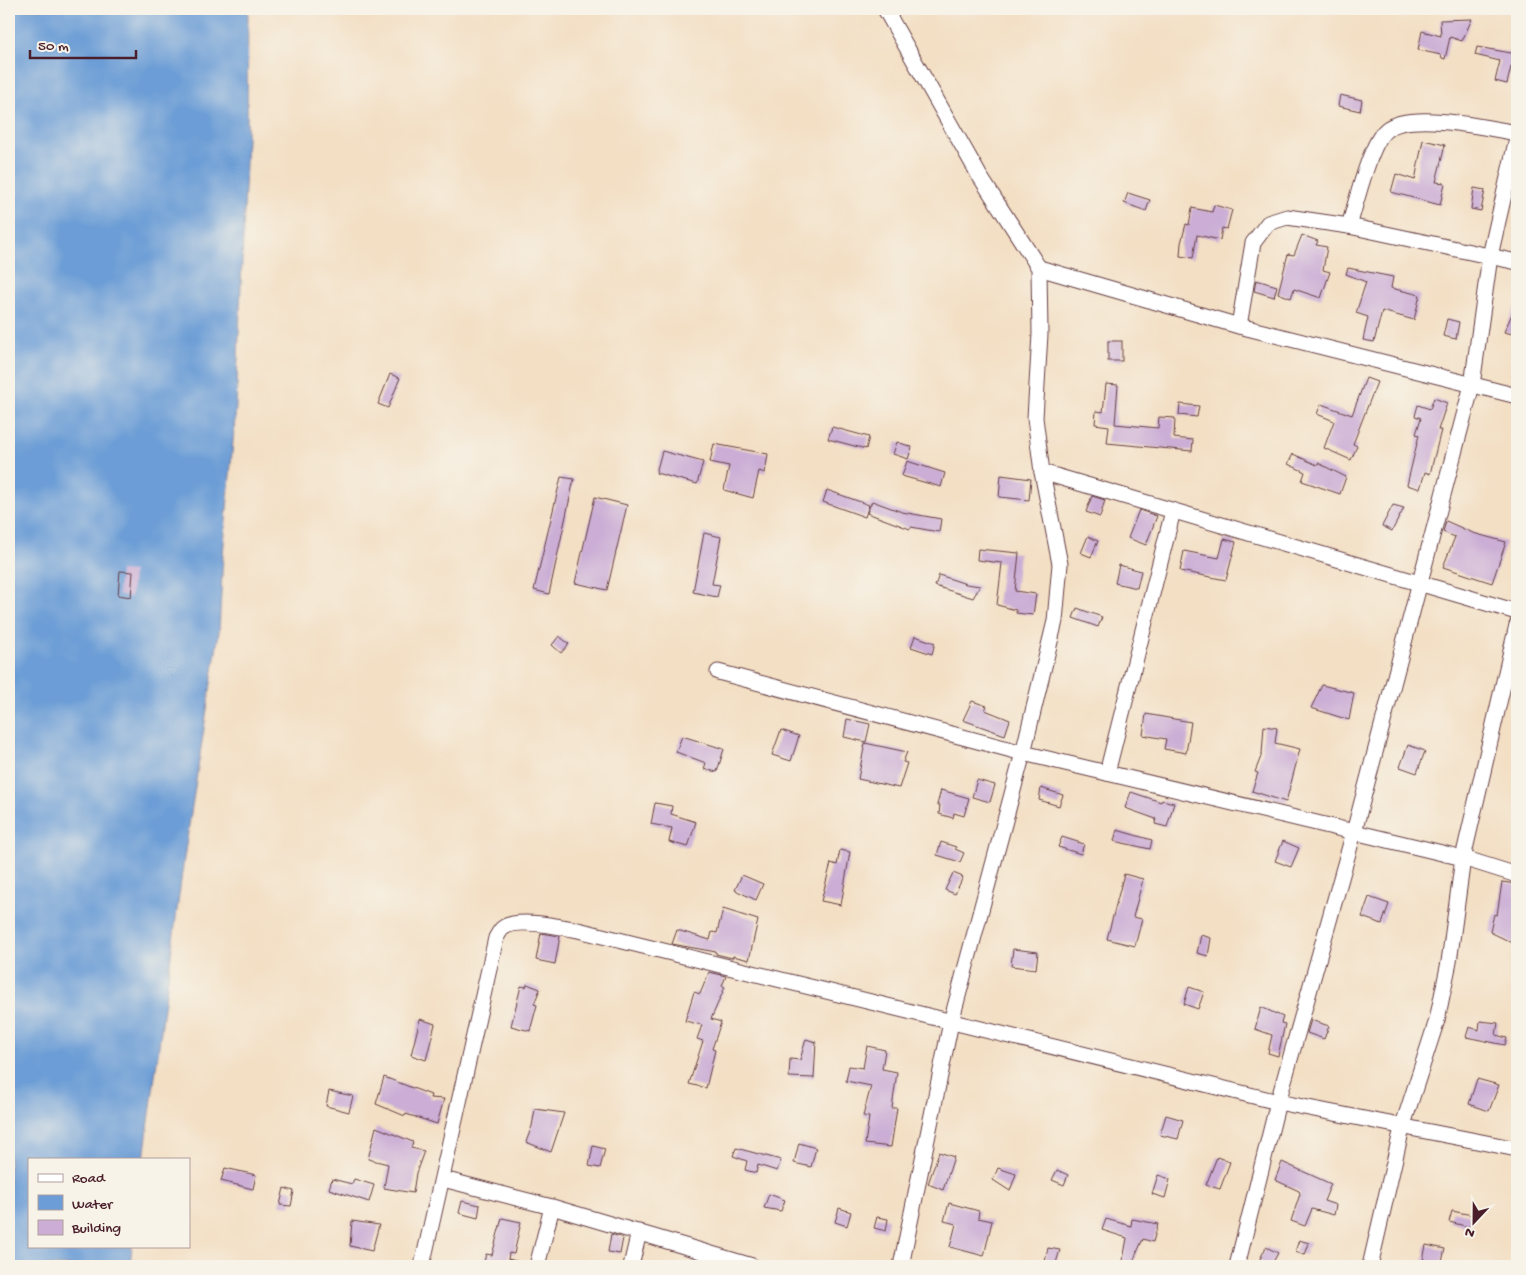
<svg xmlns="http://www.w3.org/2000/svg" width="1526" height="1275" viewBox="0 0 1526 1275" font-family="'Gochi Hand',sans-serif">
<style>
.water{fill:#6c9dd6;stroke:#5b5e80}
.building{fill:#cbadd5}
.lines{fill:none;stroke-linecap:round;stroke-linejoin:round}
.street-casing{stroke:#633c42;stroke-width:17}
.street{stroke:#fff;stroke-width:15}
</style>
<rect width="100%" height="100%" fill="#f7f3e8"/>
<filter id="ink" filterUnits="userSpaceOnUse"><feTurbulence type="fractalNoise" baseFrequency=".02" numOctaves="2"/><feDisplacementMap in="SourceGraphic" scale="10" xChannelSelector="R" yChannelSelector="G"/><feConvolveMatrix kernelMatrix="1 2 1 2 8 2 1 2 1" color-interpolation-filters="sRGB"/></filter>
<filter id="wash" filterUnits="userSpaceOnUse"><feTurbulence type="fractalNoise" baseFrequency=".0096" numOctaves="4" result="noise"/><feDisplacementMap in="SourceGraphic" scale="20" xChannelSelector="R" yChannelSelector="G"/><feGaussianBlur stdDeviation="1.12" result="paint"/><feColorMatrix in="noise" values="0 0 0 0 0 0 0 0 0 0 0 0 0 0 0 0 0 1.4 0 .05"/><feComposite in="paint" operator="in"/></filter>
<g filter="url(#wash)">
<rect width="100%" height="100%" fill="#f3dfc4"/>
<polygon class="water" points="9,9 248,9 247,140 236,407 223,555 219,632 184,858 144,1159 29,1159 29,1246 132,1246 130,1266 9,1266"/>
<g id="blocks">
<g class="building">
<polygon points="1472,19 1462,41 1450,37 1445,59 1442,58 1441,55 1418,50 1422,31 1441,36 1440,20"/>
<polygon points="1477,47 1517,54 1517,68 1511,67 1507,84 1495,81 1500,61 1475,55"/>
<polygon points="1340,95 1362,100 1360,111 1338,106"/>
<polygon points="1423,140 1445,145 1436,182 1445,183 1440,205 1391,192 1396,174 1415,180"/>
<polygon points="1474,188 1485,190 1481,211 1471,209"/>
<polygon points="1128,193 1150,200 1146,211 1124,203"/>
<polygon points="1214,205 1232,210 1227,229 1222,228 1220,240 1197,235 1193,258 1180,256 1181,243 1186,224 1189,225 1192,208 1212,212"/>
<polygon points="1302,235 1318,241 1316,245 1327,247 1323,270 1330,272 1321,298 1294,289 1291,298 1278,293 1288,254 1294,255"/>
<polygon points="1348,268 1393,277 1391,288 1420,295 1414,320 1382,311 1374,342 1363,340 1368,317 1356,313 1366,282 1346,274"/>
<polygon points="1256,280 1277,286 1274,297 1254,291"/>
<polygon points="1517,303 1517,335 1504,332"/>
<polygon points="1447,319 1459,322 1456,339 1443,336"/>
<rect x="1108" y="341" width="14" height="20"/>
<polygon points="390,374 400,378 388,408 378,404"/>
<polygon points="1366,378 1377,382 1353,444 1357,446 1351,460 1324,448 1334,421 1317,414 1321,404 1352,415"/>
<polygon points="1106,384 1118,385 1115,424 1158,428 1159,417 1175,418 1174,438 1193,440 1192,451 1107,443 1109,426 1095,424 1096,411 1103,412"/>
<polygon points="1434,398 1447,403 1438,430 1441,430 1430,474 1425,472 1420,489 1407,485 1419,435 1416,434 1421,418 1415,416 1418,405 1430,409"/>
<polygon points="1180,404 1199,406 1197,417 1179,415"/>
<polygon points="832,427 869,437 866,449 828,439"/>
<polygon points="897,442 912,447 908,459 893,454"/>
<polygon points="714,444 768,454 765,473 759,471 753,498 724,490 729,466 710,462"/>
<polygon points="662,451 703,462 697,484 656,473"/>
<polygon points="1293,454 1317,465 1318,463 1346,477 1340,494 1302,481 1305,472 1288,464"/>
<polygon points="907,461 945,473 941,487 902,476"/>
<polygon points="1001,475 1031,479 1029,500 999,497"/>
<polygon points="561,477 574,479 549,594 534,590"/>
<polygon points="827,490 869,505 865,517 823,502"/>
<polygon points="1092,496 1105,500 1100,517 1086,512"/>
<polygon points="595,497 627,505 607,590 575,583"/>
<polygon points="872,501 902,512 941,519 939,532 911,527 910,529 867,513"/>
<polygon points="1393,505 1404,508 1392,531 1382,526"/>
<polygon points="1139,510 1157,516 1146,545 1128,538"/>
<polygon points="1446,521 1473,533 1506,542 1492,583 1443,567 1455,537 1443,532"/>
<polygon points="704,533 721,537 712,584 720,585 717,597 693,592"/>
<polygon points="1088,536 1098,541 1091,557 1081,553"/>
<polygon points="1224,539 1236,542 1226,580 1180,571 1184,551 1219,558"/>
<polygon points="978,549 1019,553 1015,591 1036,594 1033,615 1016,613 1016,610 997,605 1002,563 977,560"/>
<polygon points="1119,565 1141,571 1137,588 1115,583"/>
<polygon points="120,571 133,572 131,597 118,595"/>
<polygon points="939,575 966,584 980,586 973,598 935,586"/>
<polygon points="1077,608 1102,617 1098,627 1073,618"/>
<polygon points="559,636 569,644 561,653 552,645"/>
<polygon points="915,636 935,643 932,654 911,647"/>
<polygon points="1322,685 1354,693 1349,720 1311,708"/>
<polygon points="972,701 987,706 985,710 1010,720 1005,735 963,720"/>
<polygon points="1146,714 1191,722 1186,753 1164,749 1166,739 1143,735"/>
<polygon points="847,719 870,724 866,742 844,737"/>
<polygon points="1264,726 1277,728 1275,743 1300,749 1286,802 1252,791 1258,773 1255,772 1262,754"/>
<polygon points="781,730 799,736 791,761 772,755"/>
<polygon points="682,736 724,749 717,772 704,769 706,763 676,752"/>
<polygon points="865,743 907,752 903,762 907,763 899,788 858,779"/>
<polygon points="1408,745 1425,751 1417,773 1400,767"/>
<polygon points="977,780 995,785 990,802 972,797"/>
<polygon points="1041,788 1063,795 1059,806 1039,800"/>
<polygon points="941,790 969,798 964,816 954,813 953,818 939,814 940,805 937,805"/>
<polygon points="1131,792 1161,802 1162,800 1174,803 1167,827 1155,824 1156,819 1125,808"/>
<polygon points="655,803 672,806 671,814 696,822 688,847 669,842 672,828 651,824"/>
<polygon points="1117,830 1152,840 1150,849 1114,841"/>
<polygon points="1062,837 1084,844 1081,854 1058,847"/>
<polygon points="1283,841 1299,848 1291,867 1275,861"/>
<polygon points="941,842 956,847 955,849 964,853 960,862 937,855"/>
<polygon points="840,850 850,852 841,905 821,901 831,863 837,865"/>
<polygon points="953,873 963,877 955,894 945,890"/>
<polygon points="1124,874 1143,879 1133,917 1142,919 1135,946 1107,939"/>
<polygon points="742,875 763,884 756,900 735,890"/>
<polygon points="1502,882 1517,884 1515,906 1517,907 1517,945 1490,932 1494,914 1497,915"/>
<polygon points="1369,897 1389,904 1382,924 1362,917"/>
<polygon points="723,909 758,920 749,960 733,956 732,958 716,954 716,952 672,944 677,930 710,940 712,932 717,933"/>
<polygon points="541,933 560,936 555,964 536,960"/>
<polygon points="1201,935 1211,938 1208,956 1197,953"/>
<polygon points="1013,949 1038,952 1036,969 1011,966"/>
<polygon points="709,972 726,976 722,986 725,987 711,1019 721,1022 712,1049 715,1050 706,1088 689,1084 703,1041 697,1039 702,1025 685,1021 694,992 700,994"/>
<polygon points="527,984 540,989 534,1004 537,1005 530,1031 511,1026 521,986 526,987"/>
<polygon points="1189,987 1204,992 1198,1009 1184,1004"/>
<polygon points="1261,1007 1283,1017 1281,1023 1285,1024 1278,1056 1268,1053 1272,1035 1255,1029"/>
<polygon points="420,1019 435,1024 426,1060 411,1055"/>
<polygon points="1311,1020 1329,1026 1324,1039 1307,1033"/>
<polygon points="1480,1021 1498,1023 1496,1035 1507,1038 1505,1045 1466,1037 1469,1027 1479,1030"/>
<polygon points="806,1039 816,1042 814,1078 789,1077 790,1059 800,1060"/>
<polygon points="867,1046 885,1050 882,1069 897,1072 892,1108 897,1108 891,1147 865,1144 869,1117 863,1116 871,1086 846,1081 849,1066 863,1068"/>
<polygon points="384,1077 431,1095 430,1098 444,1099 437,1124 406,1114 405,1116 376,1104"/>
<polygon points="1477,1079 1499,1085 1489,1111 1469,1104"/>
<polygon points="329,1091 353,1096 349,1112 326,1106"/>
<polygon points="535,1109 564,1113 551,1152 526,1142 532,1126"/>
<polygon points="1166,1115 1183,1120 1178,1139 1160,1135"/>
<polygon points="376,1127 413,1142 411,1148 424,1151 416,1173 413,1193 384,1188 388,1164 368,1159"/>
<polygon points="799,1143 816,1148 811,1167 794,1163"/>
<polygon points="593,1146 605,1149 600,1168 589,1166"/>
<polygon points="736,1148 781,1160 777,1171 758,1165 756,1173 745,1170 747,1161 733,1156"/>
<polygon points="939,1152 954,1157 943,1190 928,1184"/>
<polygon points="1217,1157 1230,1162 1220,1189 1206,1185"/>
<polygon points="1282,1162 1331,1184 1324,1201 1336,1205 1334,1215 1312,1209 1305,1226 1291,1221 1300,1194 1299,1191 1275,1180"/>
<polygon points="225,1168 256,1175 253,1189 221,1181"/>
<polygon points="998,1168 1016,1174 1010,1191 993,1180"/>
<polygon points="1057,1170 1068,1175 1064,1185 1052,1180"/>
<polygon points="1158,1175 1170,1179 1165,1198 1152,1194"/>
<polygon points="332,1179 352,1184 354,1179 374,1185 369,1202 329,1189"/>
<polygon points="284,1188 294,1191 291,1206 280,1205"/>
<polygon points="769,1194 785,1200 781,1211 764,1208"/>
<polygon points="462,1201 480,1205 478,1218 459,1213"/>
<polygon points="949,1203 979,1211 978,1218 992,1221 984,1256 950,1247 956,1224 944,1221"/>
<polygon points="839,1208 851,1212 847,1226 835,1222"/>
<polygon points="1452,1211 1472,1215 1470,1227 1449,1222"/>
<polygon points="877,1217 888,1219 886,1231 874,1228"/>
<polygon points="502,1218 521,1222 514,1254 509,1253 508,1259 520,1262 519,1266 483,1266 486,1254 492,1255"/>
<polygon points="1106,1219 1131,1226 1132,1219 1158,1224 1153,1242 1143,1239 1131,1266 1122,1266 1127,1238 1102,1230"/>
<polygon points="352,1221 379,1225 372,1251 350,1246"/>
<polygon points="611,1234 623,1238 620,1254 608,1252"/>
<polygon points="1299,1240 1309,1243 1305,1255 1295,1252"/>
<polygon points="1426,1245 1445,1249 1441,1266 1422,1266"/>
<polygon points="1266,1247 1278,1253 1271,1266 1259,1261"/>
<polygon points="1048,1248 1060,1250 1055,1266 1044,1266"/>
</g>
</g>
</g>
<g filter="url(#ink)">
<use href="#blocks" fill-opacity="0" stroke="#633c42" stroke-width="1"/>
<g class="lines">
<g class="street-casing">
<g id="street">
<polyline points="885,9 979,175 1039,268 1040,334 1035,418 1042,472 1060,564 1055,621 1023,753 951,1022 901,1266"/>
<path d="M1349,226C1356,204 1370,143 1386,130C1409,110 1489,128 1517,133"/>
<polyline points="1039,268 1239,326 1517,396"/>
<polyline points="1239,326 1253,243 1268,223 1287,217 1349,226 1517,262"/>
<polyline points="1042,472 1517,612"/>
<polyline points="718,672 1023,753 1463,858 1517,875"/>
<polyline points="1107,773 1173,511"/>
<polyline points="443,1179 552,1207 752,1266"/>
<path d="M422,1266L496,938C498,935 500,930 503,928C516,917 562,927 578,930L1278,1102L1517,1149"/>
<polyline points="537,1266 552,1207"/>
<polyline points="631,1266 639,1232"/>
<polyline points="1237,1266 1278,1102 1354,832 1472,385 1490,256 1517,138"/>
<polyline points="1370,1266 1402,1128 1437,1020 1449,962 1463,858 1517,625"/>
</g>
</g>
<use href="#street" class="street"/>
</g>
</g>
<rect width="1526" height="1275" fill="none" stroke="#f7f3e8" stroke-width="30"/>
<rect x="28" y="1158" width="162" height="90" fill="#f7f3e8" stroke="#b29e9c"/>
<rect x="38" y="1174" width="25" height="8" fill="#ffffff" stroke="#b29e9c"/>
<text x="72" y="1182" font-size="15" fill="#4a1f2b">Road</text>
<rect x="38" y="1195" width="25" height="15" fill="#6c9dd6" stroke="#b29e9c"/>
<text x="72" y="1208" font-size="15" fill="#4a1f2b">Water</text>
<rect x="38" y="1220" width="25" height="15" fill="#cbadd5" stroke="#b29e9c"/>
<text x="72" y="1232" font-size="15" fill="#4a1f2b">Building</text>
<g transform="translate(1474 1222) rotate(202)" stroke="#f7f3e8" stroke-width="4" paint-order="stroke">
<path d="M0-4L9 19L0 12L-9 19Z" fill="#4a1f2b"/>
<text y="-8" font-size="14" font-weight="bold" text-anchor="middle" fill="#4a1f2b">N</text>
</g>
<path d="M30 50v8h106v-8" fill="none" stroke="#4a1f2b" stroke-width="2.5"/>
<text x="38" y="50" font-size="15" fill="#4a1f2b" stroke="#f7f3e8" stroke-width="4" paint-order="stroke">50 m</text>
</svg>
